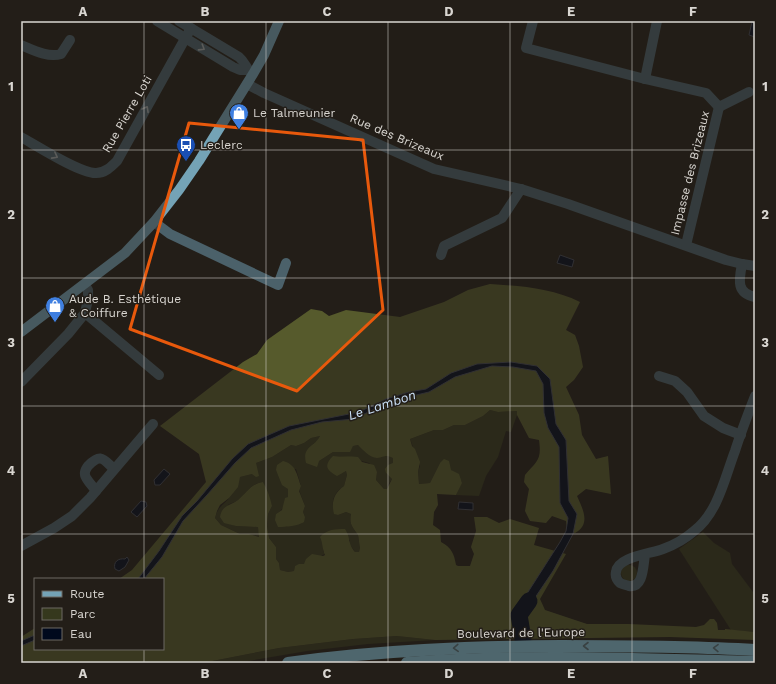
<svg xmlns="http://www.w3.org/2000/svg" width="776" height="684" viewBox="0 0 776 684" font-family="'Work Sans',sans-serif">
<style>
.green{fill:#35381d;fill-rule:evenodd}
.forest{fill:#565a2c;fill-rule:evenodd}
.water{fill:#00091d;stroke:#414653}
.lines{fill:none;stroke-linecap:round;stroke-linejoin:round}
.river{stroke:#00091d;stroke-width:17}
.minor{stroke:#4b616a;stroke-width:10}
.major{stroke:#74a3b6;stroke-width:10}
.highway{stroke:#84bed4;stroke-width:12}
.oneway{stroke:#a0a7a8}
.oneway2{stroke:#546e76}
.marked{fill:none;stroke:#e8590c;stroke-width:3;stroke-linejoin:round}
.grid{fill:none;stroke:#d9d6d1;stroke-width:1;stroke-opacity:0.55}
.labels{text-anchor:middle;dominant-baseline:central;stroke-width:3;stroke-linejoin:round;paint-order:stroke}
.poi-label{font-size:12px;fill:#d9d6d1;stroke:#231e18;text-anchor:start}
.street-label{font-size:12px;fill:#d9d6d1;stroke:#231e18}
.water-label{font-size:13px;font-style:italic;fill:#cce2f9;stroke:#231e18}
.neatline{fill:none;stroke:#d9d6d1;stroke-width:1.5}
.grid-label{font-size:13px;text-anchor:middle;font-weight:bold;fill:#d9d6d1}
</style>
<rect width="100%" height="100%" fill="#231e18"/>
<g class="green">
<polygon points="490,410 498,412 517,411 517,415 511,432 506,431 498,457 486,476 479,496 456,495 462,482 451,470 440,463 430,483 419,484 418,472 420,466 410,439 434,430 443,430 454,425 465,425 483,416"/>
<path d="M320,436L317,442L313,444L319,461L333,452H349L353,446L358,445L376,458L387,455L393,457L394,463L386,473L392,479L388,485L387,489H384L376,480L377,472L369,463L347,457L333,456L342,473L346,471L347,475L344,486C334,493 330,501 335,514L338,515L346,512L351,514C349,525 353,527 358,535C359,539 359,544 360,548L359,552H355L349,543L350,540L323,545V551L325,554L304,564L295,566L294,571L288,572L280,570L279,563L276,559V547L269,538L267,526L268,514L272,506L263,482C249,484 247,494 237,501C235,502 231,503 228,505L224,522L236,526L258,527L260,537L249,534H240L221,525L215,518C218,506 223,506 229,498C234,492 237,484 240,477L252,474L256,463L272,457L291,445L296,446L304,443L311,438ZM296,469L301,486L299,490L305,506L303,512L305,517L301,524L290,525L286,527L276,514C283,510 284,507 285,499L288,497V489L276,470Z"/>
<polygon points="703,532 714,543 730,553 732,564 753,592 755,591 755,632 731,630 679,549"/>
<circle cx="629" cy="573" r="8"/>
<polygon points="398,636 435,640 368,644 307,651 237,663 202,663 279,648 353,639"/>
</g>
<g class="forest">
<path d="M490,284C521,286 552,288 580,302L566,330L575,335L579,346L583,367L574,380L566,387L579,415L582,435L596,459L608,456L611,494L586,489L577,496C583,509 591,525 575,533L567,531L566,521L552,516L546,523L530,521L525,511L529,489L524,482L525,475C537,461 542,460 539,440L529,438L517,415V411L498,412L490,410L483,416L465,425H454L443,430H434L410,439L412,446L415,449L420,462L418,472L419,484L430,483L440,463L444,459L449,461L451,470L459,474L462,483L456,495L437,494L438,505L434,512L433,525L440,530L441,542C452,548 454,554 456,565L458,566H470L474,554L471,547L476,531L474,517H487L499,523L510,519L539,528L534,545L566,554L540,599L545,610L587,624H628L696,627L704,625L710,619H714L717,623L718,630H725V629L755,632V640L670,637L435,640L397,636L353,639L279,648L202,663H21V637L35,628V649H163V579H119L132,570L206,482L199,454L160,426L243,362L257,354L267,340L311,309L322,311L329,316L346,310L400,317L444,302L468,290ZM320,436C314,448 302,446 306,463L317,467L319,461L333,452H350L353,446L358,445C362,449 370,458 377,458C385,457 385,454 393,458V463L388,465L385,469L386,473L392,479L387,489H384L376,480L377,472L374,465L362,462L358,457C350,456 342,457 333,456C323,466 327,470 337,476L346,471L347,475L344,486C334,493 331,502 334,514L338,515L346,512L351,514C349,525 353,527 358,535C359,539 359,544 360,548L359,552H355C347,542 351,538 345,529C336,529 327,529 320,537C323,543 322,549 325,555L323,556L312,554L306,559L304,564H299L295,566L294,571L288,572L280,570L279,563L276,559V547L269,538L267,526L268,514L272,506C270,497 267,489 263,482C250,484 247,493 238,500C230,506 222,505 220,517L224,523L236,526L258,527L259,537L249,534H240L221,525L215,518L217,511L220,505L229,498L238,487L240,477L252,474L256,477L259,476L256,463L272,457L291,445L296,446L304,443L311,438Z"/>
<path d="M283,461C296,464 297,475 301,486L299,491L305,506L303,512L305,517L304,522C299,526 285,527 278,527L275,520L276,514L282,510L285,498L288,497V489L282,485L276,470L277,465Z"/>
</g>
<g class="water">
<polygon points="752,22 755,23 755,37 749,35"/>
<polygon points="560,255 574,260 572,267 557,263"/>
<polygon points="511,362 537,366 550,379 556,424 566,440 569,501 577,514 573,534 553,571 520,620 514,620 521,603 560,542 566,531 568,518 560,503 559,447 548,428 544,413 543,384 536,371 513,367 492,366 455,377 429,392 391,401 354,419 322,422 291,430 251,448 235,463 207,495 183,521 162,557 144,579 138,579 159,551 182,516 197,501 232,459 248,444 289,426 359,412 386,399 409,392 426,389 451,373 477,364"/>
<polygon points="164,469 170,474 160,485 155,485 154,480"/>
<polygon points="141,501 146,502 147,506 137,517 131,512"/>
<polygon points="459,502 473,503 473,510 458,509"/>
<path d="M127,557L129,560L125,567L119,571L115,569C113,562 118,558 125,559Z"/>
<polygon points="35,635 35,640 21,646 21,641"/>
</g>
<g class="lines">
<polyline class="river" points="523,639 519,615 529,601"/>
<g class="minor">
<polyline points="157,21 233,67 240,70 247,70"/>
<path d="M179,21L239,57C245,62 246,68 251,73"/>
<polyline points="533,21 526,48 645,79 706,93 719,107 749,92"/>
<path d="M21,45C33,50 48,58 61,54L70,40"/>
<polyline points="645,79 657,21"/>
<polyline points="247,84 264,93 434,169 521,189 568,204 726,260 742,264 755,266"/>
<path d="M21,137C37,146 81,174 96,173C105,173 111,167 117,161L191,28"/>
<polyline points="154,222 170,234 278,285 286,263"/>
<polyline points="686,245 719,107"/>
<polyline points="441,255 444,246 502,218 521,189"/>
<path d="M742,264C739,280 736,293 755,297"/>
<polyline points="85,313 159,375"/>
<polyline points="659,376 675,381 687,392 704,416 723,428 741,435"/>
<polyline points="21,382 68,334 85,313 88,299 88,290 85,285"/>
<path d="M96,491C93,486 86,480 85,475C84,471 86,469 88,466C101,453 103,459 114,469"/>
<polyline points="21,546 54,528 72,516 90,498 153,424"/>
<path d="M645,555C643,565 644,588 629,586C626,585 622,584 620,583C617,580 615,576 616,572C617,557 650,554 663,549C674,545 685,539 694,531C718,513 725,477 735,451C741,432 748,414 755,396"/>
</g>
<polyline class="major" points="21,332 125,253 154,222 179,190 199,161 253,74 264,55 279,21"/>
<g class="highway">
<path d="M288,663C379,650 469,647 561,646C625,646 690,646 755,650"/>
<path d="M407,663C523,654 639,659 755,662"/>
</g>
</g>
<defs><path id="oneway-chevron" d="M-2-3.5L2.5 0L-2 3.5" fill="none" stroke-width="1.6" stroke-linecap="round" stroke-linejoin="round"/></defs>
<g class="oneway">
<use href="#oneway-chevron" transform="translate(202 48) rotate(32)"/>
<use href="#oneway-chevron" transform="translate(146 109) rotate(-61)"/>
<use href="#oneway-chevron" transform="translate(55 156) rotate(28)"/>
</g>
<g class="oneway2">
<use href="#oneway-chevron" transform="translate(586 646) rotate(180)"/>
<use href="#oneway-chevron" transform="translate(456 648) rotate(177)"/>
<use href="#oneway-chevron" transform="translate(716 648) rotate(-179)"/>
</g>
<path d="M0 0H776V684H0ZM189,123L363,140L383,310L297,391L130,329Z" fill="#231e18" fill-opacity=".55" fill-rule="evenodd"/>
<path class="marked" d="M189,123L363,140L383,310L297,391L130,329Z"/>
<path class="grid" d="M144,21V579M266,21V663M388,21V663M510,21V663M632,21V663M21,150H755M21,278H755M21,406H755M21,534H755M144,649V663"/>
<defs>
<g id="shop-pin" transform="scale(1)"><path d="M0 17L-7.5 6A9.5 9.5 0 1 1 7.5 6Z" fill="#3f7fe0" stroke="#231e18"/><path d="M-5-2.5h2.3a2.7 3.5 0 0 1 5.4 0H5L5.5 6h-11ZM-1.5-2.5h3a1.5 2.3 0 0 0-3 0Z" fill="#fff"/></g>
<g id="bus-pin" transform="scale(1)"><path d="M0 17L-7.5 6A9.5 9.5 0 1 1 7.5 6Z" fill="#1a4fb4" stroke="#231e18"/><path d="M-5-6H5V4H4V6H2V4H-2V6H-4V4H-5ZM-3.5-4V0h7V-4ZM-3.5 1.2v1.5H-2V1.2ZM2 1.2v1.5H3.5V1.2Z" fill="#fff"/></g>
</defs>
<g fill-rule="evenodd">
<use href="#shop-pin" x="239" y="113"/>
<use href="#bus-pin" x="186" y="145"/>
<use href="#shop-pin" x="55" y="306"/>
</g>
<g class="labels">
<g class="poi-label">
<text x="253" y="113">Le Talmeunier</text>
<text x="200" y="145">Leclerc</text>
<text x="69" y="299">Aude B. Esthétique<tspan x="69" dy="14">&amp; Coiffure</tspan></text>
</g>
<g class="street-label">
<text transform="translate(127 114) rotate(-60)">Rue Pierre Loti</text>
<text transform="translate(397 137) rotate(23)">Rue des Brizeaux</text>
<text transform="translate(690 173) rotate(-76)">Impasse des Brizeaux</text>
<text transform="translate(521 633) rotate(-1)">Boulevard de l'Europe</text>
</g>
<g class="water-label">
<text transform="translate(382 405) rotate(-18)">Le Lambon</text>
</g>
</g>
<rect width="776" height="684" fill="none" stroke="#231e18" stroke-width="44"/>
<rect x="34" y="578" width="130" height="72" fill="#231e18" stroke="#6c6862"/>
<rect x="42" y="591" width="20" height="6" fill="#74a3b6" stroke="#6c6862"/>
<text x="70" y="598" font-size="12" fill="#d9d6d1">Route</text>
<rect x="42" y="608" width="20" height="12" fill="#35381d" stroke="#6c6862"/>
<text x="70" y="618" font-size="12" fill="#d9d6d1">Parc</text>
<rect x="42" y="628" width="20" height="12" fill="#00091d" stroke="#6c6862"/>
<text x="70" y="638" font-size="12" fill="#d9d6d1">Eau</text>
<rect x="22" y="22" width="732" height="640" class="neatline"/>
<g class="grid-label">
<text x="83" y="16">A</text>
<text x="205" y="16">B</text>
<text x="327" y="16">C</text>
<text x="449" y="16">D</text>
<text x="571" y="16">E</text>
<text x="693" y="16">F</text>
<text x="11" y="91">1</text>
<text x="765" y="91">1</text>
<text x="11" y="219">2</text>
<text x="765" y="219">2</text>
<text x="11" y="347">3</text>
<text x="765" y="347">3</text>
<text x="11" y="475">4</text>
<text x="765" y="475">4</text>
<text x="11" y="603">5</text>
<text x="765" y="603">5</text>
<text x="83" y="678">A</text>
<text x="205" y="678">B</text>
<text x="327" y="678">C</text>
<text x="449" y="678">D</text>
<text x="571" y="678">E</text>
<text x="693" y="678">F</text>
</g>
</svg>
